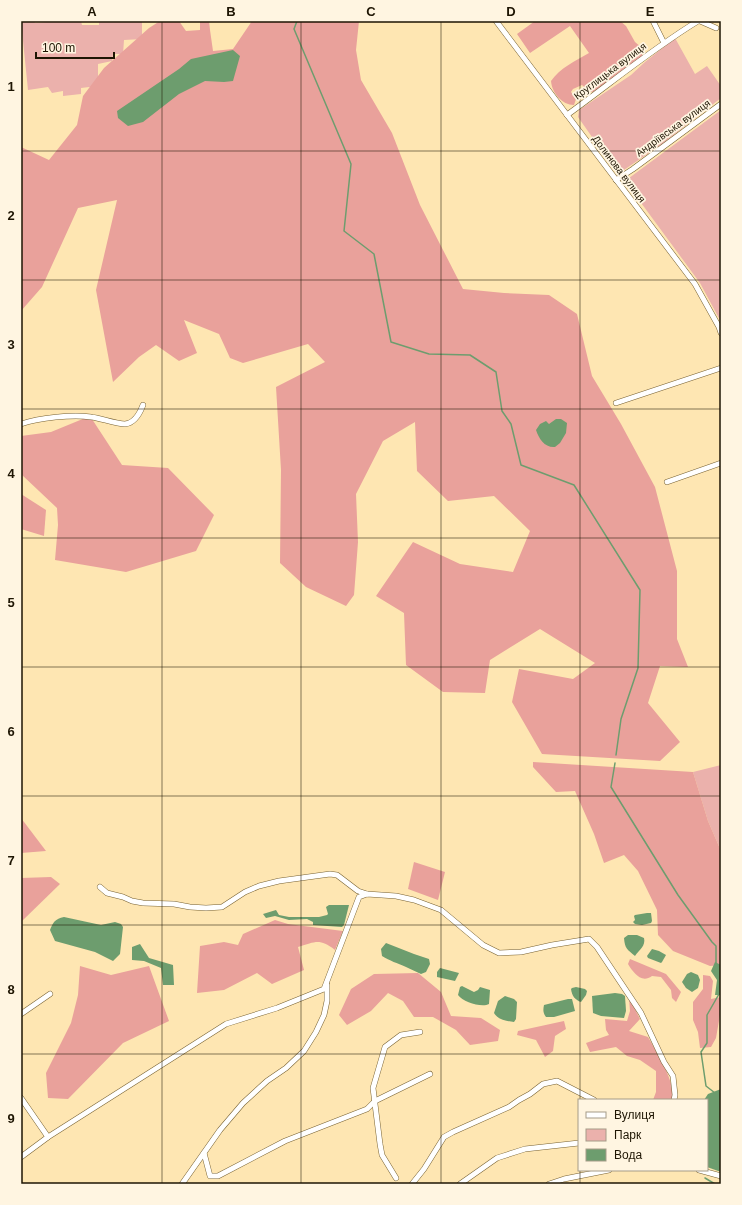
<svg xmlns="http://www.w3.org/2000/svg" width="742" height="1205" viewBox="0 0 742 1205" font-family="Arial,sans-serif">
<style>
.green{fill:#ebb1ac}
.forest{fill:#e9a19b}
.water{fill:#6d9d6e}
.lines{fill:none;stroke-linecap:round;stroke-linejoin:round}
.stream{stroke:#6d9d6e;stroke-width:1.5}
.minor-casing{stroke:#786232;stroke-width:6}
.minor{stroke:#fff;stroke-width:5}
.grid{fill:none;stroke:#1e1503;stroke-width:1;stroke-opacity:0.55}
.labels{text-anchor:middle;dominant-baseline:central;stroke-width:3.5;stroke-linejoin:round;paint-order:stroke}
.street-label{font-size:10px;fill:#1e1503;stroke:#fff5e1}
.neatline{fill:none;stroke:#1e1503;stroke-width:1.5}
.grid-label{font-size:13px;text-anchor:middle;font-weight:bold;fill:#1e1503}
</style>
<rect width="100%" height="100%" fill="#fee6b2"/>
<g class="green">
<polygon points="21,21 34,21 35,23 58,21 81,21 82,25 99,25 99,21 142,21 142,39 124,40 123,54 113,54 112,61 98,64 98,86 81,88 81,94 63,96 63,91 52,93 48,87 28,90"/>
<polygon points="675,38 695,74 707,66 721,86 721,98 662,144 618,174 578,117 579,110 631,75 645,62"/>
<polygon points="721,110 721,322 700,283 625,181"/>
<polygon points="721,765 721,851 708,821 693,772"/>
</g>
<g class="forest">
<polygon points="160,21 179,21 186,31 200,30 200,21 209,21 210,30 213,51 233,49 252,21 359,21 356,50 361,80 392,133 420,205 463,289 504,293 549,295 577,314 592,376 621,424 655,487 677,571 677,639 688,667 660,666 648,703 680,742 660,761 542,754 512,702 519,669 573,679 595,663 540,629 490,660 485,693 443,692 406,665 404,613 376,596 413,542 460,564 513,572 530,531 494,496 448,501 417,471 415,422 383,441 356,494 358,542 354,595 346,606 306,587 280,563 281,470 276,387 325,362 308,344 243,363 230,358 219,334 184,320 197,353 179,361 156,345 139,357 113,382 96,290 117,200 78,208 42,287 21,311 21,147 49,160 77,125 83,96 104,68 149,28"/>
<path d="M535,21H620L626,26L635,42L642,48L643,51L642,57C634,63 599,91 592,92C587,92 585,87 582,85L573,89L571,92L576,99L574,105C562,105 552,93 551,81C560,68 575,61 589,53L570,26L530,53L517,34Z"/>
<polygon points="90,416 122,465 168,468 214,515 196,551 126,572 55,560 58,525 57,508 21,474 21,436 51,432"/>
<polygon points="21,494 46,510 44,536 21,529"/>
<polygon points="533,762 693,772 708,821 721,851 721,965 710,966 673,951 658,935 657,910 638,871 624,855 604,863 594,834 575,791 556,792 533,767"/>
<polygon points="21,818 46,851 21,853"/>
<polygon points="414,862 445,872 438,900 408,889"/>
<polygon points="51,877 60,884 21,922 21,878"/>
<path d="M275,920L288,924L343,931L335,950C319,938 316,942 298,947L304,970L272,984L257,973L224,990L197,993L200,946L224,942L238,945L243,934Z"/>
<path d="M630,959L666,974L681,992L676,1002L672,998L671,990L661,977L652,976C641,984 633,972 628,964Z"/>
<polygon points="80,966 111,975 149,966 169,1021 123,1043 68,1099 48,1098 46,1073 71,1023 78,995"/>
<polygon points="418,973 441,992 451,1016 481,1018 500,1030 498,1041 470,1045 456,1030 433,1017 414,1017 403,1001 388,993 371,1011 347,1025 339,1015 351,989 374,974"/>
<polygon points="703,975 710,976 713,981 711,999 721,997 721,1014 720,1015 716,1038 711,1047 700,1048 698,1032 693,1020 693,1002 703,989"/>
<path d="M629,997L640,1019L629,1031L648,1037C656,1051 677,1084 672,1100H653L656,1092V1071L640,1060L627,1056L616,1047L590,1052L586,1043L609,1035L606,1030L605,1019L627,1021L630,1011Z"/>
<polygon points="564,1021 566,1029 555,1036 553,1051 545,1057 536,1040 517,1035 518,1031"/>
</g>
<g class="water">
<polygon points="233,50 240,56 233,81 224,82 205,81 179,94 143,122 128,126 118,118 117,111 179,69 191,59"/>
<path d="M556,419H561L567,423L566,433L560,443L555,447C545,448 539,439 536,430L540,424L546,421L549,424Z"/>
<polygon points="329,905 349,905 344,925 342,927 313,925 313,922 307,919 289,920 275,916 266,918 263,914 276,910 279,915 289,917 319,917 327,915 328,914 326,907"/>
<polygon points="647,913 651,913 652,921 651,923 642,925 635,924 633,922 635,920 634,916 635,915"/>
<path d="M64,917L101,925L115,922L121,924L123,927L120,954L113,961L95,952L55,941L50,930C53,922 55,919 64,917Z"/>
<path d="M628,935H637L644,938C646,946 639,950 635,956C627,949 625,949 624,938Z"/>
<path d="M386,943L414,954L429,959L430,964L426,972L421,974C416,972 411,969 406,967C397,963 390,961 382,956L381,949Z"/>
<polygon points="140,944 149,958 173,965 174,985 163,985 161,968 144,961 132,960 132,947"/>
<polygon points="652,949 659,951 666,955 662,962 661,963 648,958 647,956"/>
<polygon points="715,962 721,965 721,995 715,995 717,980 711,971"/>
<polygon points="440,968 459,973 455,981 437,977 437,972"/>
<polygon points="691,972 698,975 700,980 698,988 692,992 686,988 682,982 687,974"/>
<path d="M462,986L474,992L478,990L480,987L490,990L489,1004C482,1008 463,1002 458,995L460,987Z"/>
<path d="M576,987L585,989L587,991L586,995L581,1002C575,1000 572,996 571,989L572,988Z"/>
<polygon points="615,993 622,994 625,996 626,1011 624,1018 601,1016 593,1013 592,996"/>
<path d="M505,996L514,999L517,1002L516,1019L514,1022C507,1021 498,1020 494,1013L498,1001Z"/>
<path d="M568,999H572L575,1011L554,1017H546C543,1013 543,1010 544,1005Z"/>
<polygon points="721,1089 721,1172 707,1167 707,1100 704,1100 708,1094"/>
</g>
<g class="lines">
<g class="stream">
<polyline points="297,21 294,29 351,164 344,231 374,254 391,342 429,354 470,355 496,372 502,411 511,424 521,465 574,485 640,590 638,668 621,719 616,755"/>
<polyline points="615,763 611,787 678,895 712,942 716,946 716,963"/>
<polyline points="715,1093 706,1086 701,1052 707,1043 707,1015 719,994"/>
<polyline points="705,1178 715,1184"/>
</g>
<g class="minor-casing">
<g id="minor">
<polyline points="496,21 695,284 719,327 721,333"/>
<polyline points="653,21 664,43"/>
<polyline points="700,21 716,28"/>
<path d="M567,115C611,83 652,49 698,21"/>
<polyline points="616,180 633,169 721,104"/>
<polyline points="616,403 721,368"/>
<path d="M21,424C39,418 72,414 91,417C100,418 116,424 125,424C135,423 140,413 143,405"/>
<polyline points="667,482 721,463"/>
<polyline points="100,887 107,893 123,897 132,901 143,903 174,904 190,907 206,908 222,907 245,892 259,886 279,881 330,874 337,875 358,891 367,894"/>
<polyline points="21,1014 50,994"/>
<polyline points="21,1098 48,1137"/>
<polyline points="204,1153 210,1176 218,1176 285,1141 367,1109 375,1101 430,1074"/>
<polyline points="21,1157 48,1137 226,1024 277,1008 324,989 359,897 367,894 396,896 414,900 441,910 483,945 499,953 521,952 552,945 589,939 597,947 641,1013 664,1062 673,1076 675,1095 674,1100"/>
<polyline points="699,1170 721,1176"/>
<polyline points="396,1178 382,1155 380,1144 373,1088 385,1047 401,1035 420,1032"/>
<polyline points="182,1184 220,1130 243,1103 267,1081 286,1068 304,1051 316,1032 324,1015 327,1001 327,985"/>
<polyline points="412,1184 424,1169 444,1137 453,1132 509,1107 519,1100 530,1094 543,1084 557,1081 594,1100"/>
<polyline points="460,1184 497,1158 525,1149 579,1143"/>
<polyline points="549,1184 564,1179 609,1170"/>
</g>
</g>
<use href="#minor" class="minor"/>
</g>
<path class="grid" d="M162,21V1184M301,21V1184M441,21V1184M580,21V1100M21,151H721M21,280H721M21,409H721M21,538H721M21,667H721M21,796H721M21,925H721M21,1054H721M580,1170V1184"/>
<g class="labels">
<g class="street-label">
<text transform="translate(610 71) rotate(-37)">Круглицька вулиця</text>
<text transform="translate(673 128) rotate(-36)">Андріївська вулиця</text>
<text transform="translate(619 169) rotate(53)">Долинова вулиця</text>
</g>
</g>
<rect width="742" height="1205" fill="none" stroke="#fff5e1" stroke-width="44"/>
<rect x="578" y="1099" width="130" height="72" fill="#fff5e1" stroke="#a59b88"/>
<rect x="586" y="1112" width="20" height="6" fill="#ffffff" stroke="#a59b88"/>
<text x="614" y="1119" font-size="12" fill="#1e1503">Вулиця</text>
<rect x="586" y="1129" width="20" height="12" fill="#ebb1ac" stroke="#a59b88"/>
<text x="614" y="1139" font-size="12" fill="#1e1503">Парк</text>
<rect x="586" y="1149" width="20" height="12" fill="#6d9d6e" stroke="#a59b88"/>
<text x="614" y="1159" font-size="12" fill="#1e1503">Вода</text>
<path d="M36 52v6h78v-6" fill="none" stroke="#1e1503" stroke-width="2"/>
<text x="42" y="52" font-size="12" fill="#1e1503" stroke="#fff5e1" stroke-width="3" paint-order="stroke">100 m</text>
<rect x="22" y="22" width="698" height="1161" class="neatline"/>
<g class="grid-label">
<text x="92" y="16">A</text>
<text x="231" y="16">B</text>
<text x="371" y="16">C</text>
<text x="511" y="16">D</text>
<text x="650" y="16">E</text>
<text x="11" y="91">1</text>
<text x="11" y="220">2</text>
<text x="11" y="349">3</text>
<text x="11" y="478">4</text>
<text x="11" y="607">5</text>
<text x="11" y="736">6</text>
<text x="11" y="865">7</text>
<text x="11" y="994">8</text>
<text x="11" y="1123">9</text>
</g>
</svg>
